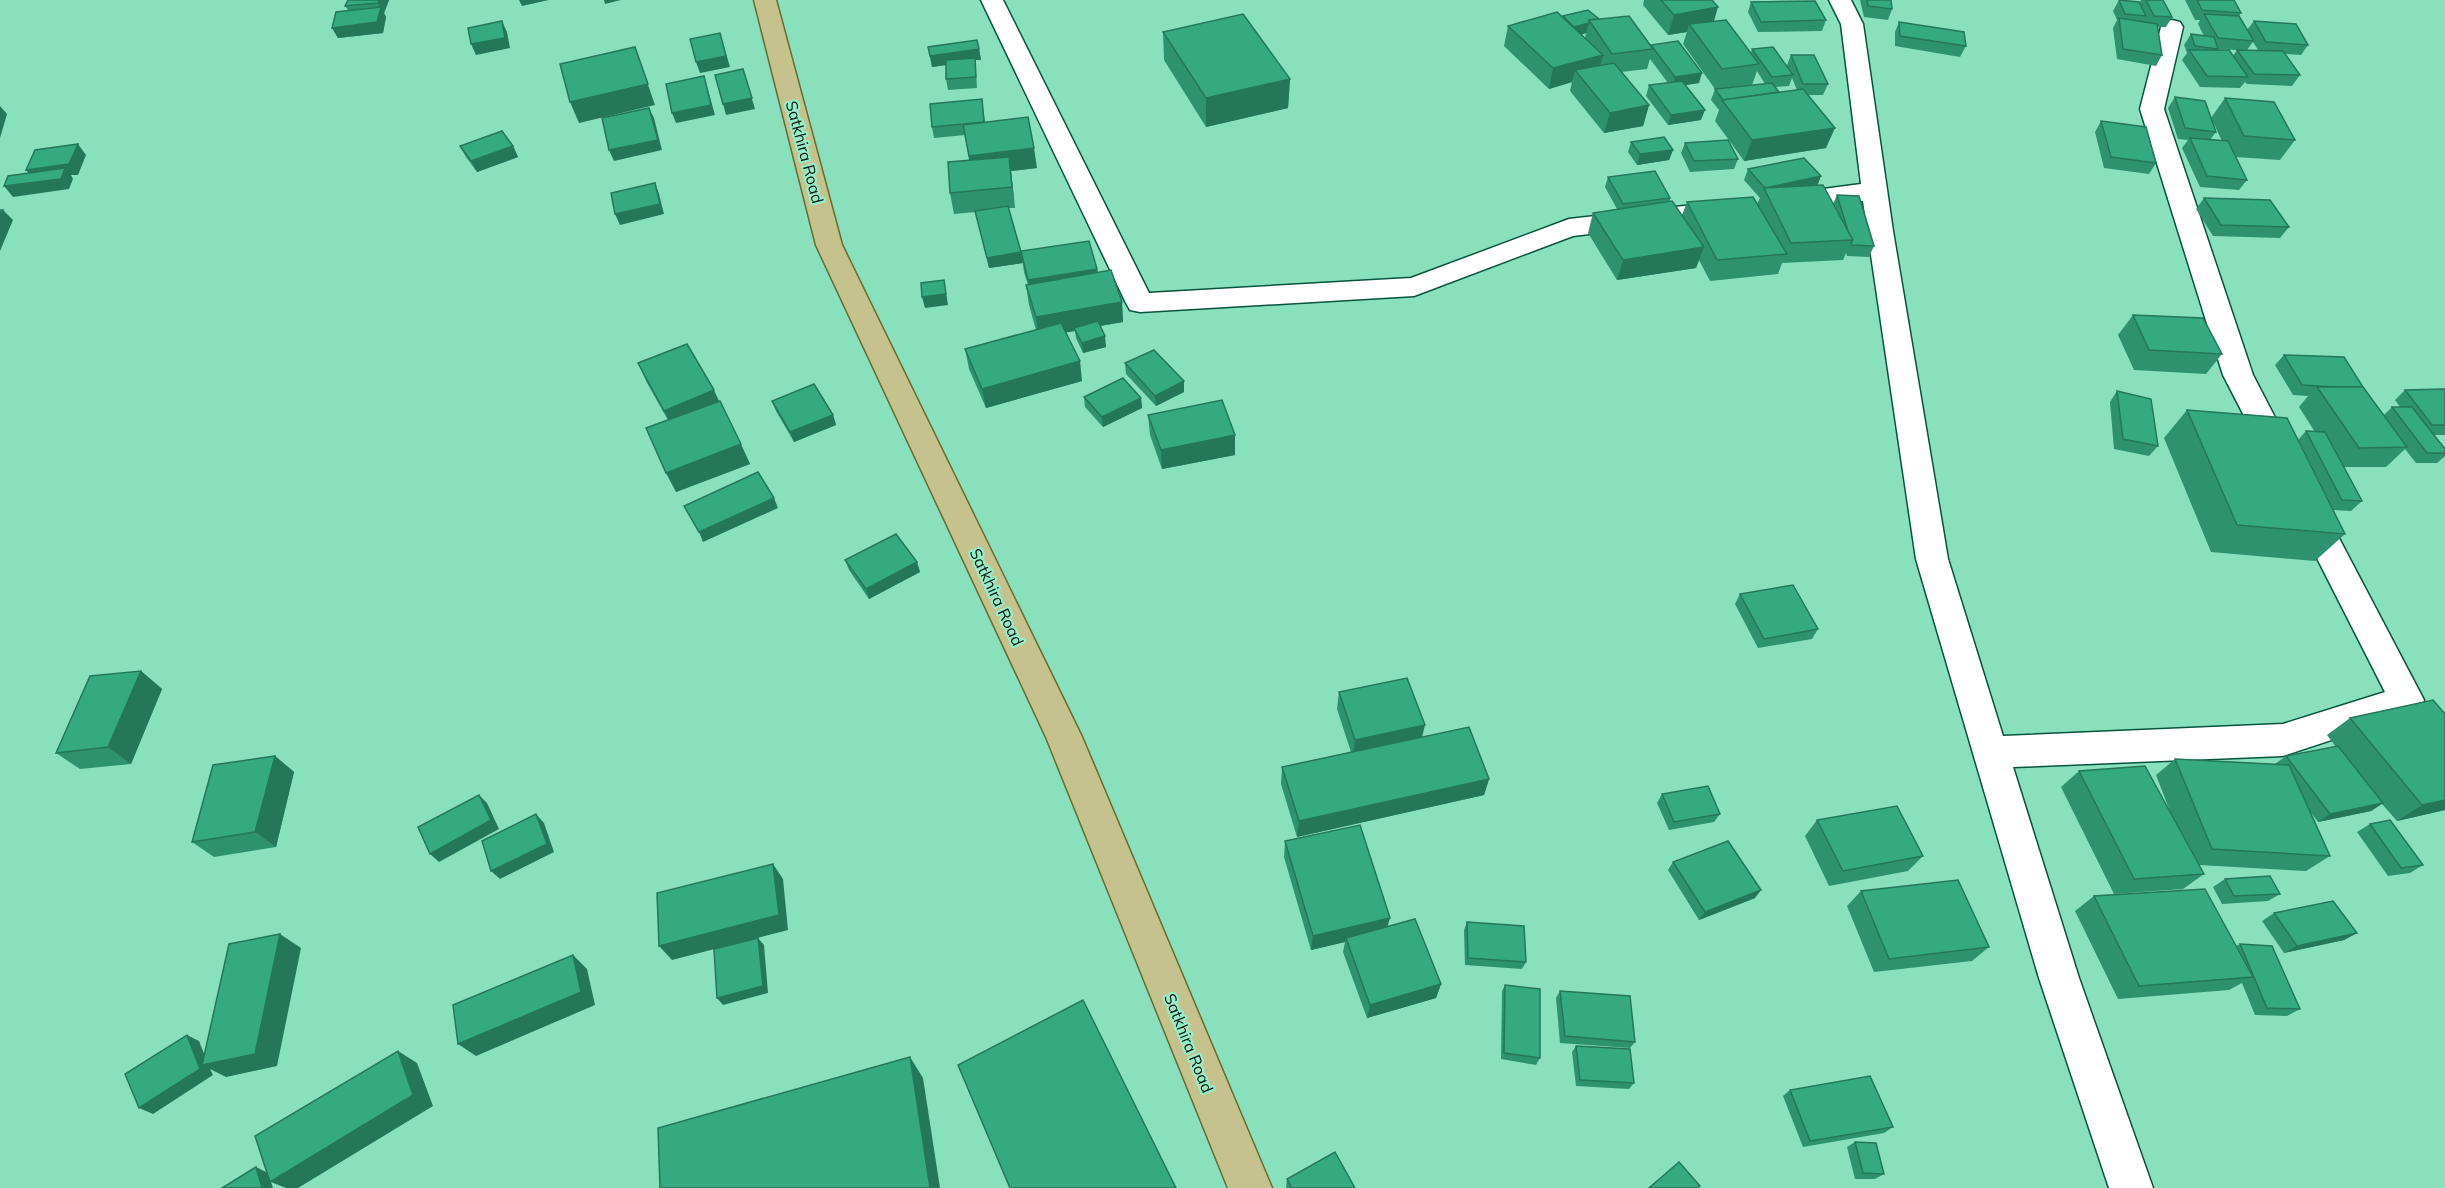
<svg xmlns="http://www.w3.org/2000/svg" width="2445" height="1188" viewBox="0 0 2445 1188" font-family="Mulish,sans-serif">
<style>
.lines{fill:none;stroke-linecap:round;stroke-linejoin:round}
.minor-casing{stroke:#07543c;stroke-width:3}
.major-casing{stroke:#676c30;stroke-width:3}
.minor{fill:#fff;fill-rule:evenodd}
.major{fill:#c5c28e;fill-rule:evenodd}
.wall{fill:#2e926f;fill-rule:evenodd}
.shaded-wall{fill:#25775a}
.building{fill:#35aa81;stroke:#25775a;stroke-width:1.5}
.labels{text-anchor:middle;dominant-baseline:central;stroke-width:4.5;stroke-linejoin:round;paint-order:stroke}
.street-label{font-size:16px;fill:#00170e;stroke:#96eec8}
</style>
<rect width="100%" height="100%" fill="#89e0bc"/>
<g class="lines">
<g class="minor-casing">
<g id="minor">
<polygon points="981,0 1003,0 1149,293 1411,278 1569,219 1728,201 1737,203 1741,209 1737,215 1728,217 1573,236 1414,296 1140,312 1130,310 1126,303"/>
<polygon points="1829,0 1851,0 1863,24 1893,231 1948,559 2003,736 2283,724 2385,692 2292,509 2297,500 2308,497 2319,500 2424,700 2419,711 2283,756 2013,767 2079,978 2153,1188 2109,1188 2039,978 1916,559 1863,201 1785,210 1776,208 1772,202 1776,196 1785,194 1861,184 1841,24"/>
<polygon points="2172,20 2180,22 2183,27 2164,109 2253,375 2295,456 2291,464 2280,467 2269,464 2223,375 2140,109 2161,27 2164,22"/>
</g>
</g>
<g class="major-casing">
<polygon id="major" points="754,0 776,0 842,245 1082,737 1272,1188 1228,1188 1046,737 816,245"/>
</g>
<use href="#minor" class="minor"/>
<use href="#major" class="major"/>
</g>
<g class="wall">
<polygon points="348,0 389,0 384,13 386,17 383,33 338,38 332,28 348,10 345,6"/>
<path d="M1644,0H1712L1714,21L1751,53L1752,49L1788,68L1787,65L1791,55L1828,84L1823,95H1808L1826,148L1744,161L1715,121L1719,110L1711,100L1715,89L1765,84L1757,71L1752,85L1715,89L1683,44L1687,32L1668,35L1643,5ZM1792,78L1797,90L1779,92L1775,87L1789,86Z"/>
<polygon points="1860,0 1891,0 1892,9 1888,20 1864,17"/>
<polygon points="2119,0 2140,2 2141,0 2163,0 2172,17 2166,27 2158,27 2162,55 2156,66 2117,59 2113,28 2117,20 2113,11"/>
<path d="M2185,0H2234L2241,13L2239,16L2247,30L2254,21L2308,45L2301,55L2285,54L2300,75L2292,86L2247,84L2245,82L2240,88L2200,87L2182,60L2187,53L2184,45L2191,34L2204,36L2198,24L2200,20H2195ZM2253,42L2258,50H2247ZM2218,49L2237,50L2233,56L2217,50Z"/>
<polygon points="1751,2 1826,20 1822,31 1758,32 1748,12"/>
<path d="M1563,16L1599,19L1651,46L1699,83L1686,85L1701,120L1668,125L1646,96L1649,85L1668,83L1650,59L1647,69L1621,72L1649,105L1643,126L1604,133L1570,91L1572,82L1549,89L1504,46L1508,26L1563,17ZM1586,33L1585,38L1581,35Z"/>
<polygon points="1899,22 1966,46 1960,57 1895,46 1895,32"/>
<polygon points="1163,32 1290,79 1288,108 1206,127 1164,60"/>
<polygon points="928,47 979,49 981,60 975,60 977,88 948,90 946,79 946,65 932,67"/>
<path d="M2175,97L2211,118L2225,98L2295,140L2280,160L2236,157L2247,180L2239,190L2200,187L2182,148L2188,140L2178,139L2168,108ZM2211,119L2214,124L2222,141L2210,140L2216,132Z"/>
<polygon points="982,99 985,122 1037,168 1011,171 1015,208 1008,208 1023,263 989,268 975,212 954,214 950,193 969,160 965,135 934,138 932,127"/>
<polygon points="2101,121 2156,163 2149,174 2104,168 2095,132"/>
<polygon points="1631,142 1673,150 1669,160 1637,165 1628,152"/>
<polygon points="1685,143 1738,159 1734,169 1690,172 1681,153"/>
<polygon points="460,146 513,146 518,157 477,172 466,157"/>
<polygon points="1748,169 1817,186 1833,204 1837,195 1874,246 1869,257 1847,256 1846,253 1843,260 1782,263 1778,274 1710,281 1699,260 1696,268 1617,280 1588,233 1593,213 1617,209 1605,187 1608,177 1670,198 1670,201 1682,215 1687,202 1757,204 1760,198 1744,180"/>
<polygon points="2204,198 2289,227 2280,238 2213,236 2196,209"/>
<polygon points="1021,251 1097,269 1098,272 1122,302 1123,322 1100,326 1106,347 1083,353 1076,338 1075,331 1066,332 1082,381 986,408 969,369 965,349 1036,330 1029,305 1026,285 1028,285 1024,272"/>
<polygon points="2133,315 2222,354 2206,374 2134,370 2118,335"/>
<polygon points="2284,355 2363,387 2384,415 2392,407 2400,407 2395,400 2405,390 2445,389 2445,435 2434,435 2445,449 2445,456 2437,463 2416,463 2405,449 2386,467 2344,467 2362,501 2351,511 2332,510 2345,534 2315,561 2211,552 2164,438 2187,410 2298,440 2306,431 2315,432 2299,407 2308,396 2293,395 2275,365"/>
<polygon points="638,363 719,401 750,464 676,492 668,420 647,383"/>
<polygon points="1125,363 1184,392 1156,406 1126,374"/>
<polygon points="2117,391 2158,446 2149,456 2114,449 2110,402"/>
<polygon points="1084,397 1141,398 1142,408 1103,427 1085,407"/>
<polygon points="772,401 833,415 836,425 794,442 776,411"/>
<polygon points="1148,415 1235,455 1162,469 1150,435"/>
<polygon points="845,560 917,562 920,572 869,599 849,570"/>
<polygon points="1740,594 1818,629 1812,639 1758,648 1735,604"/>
<polygon points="141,671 162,689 131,764 80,769 56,753"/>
<polygon points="1339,692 1422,737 1489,779 1484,795 1297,837 1281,784 1282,767 1351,752 1337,709"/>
<polygon points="2445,714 2445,810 2397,821 2382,804 2371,811 2318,822 2309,810 2330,856 2306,871 2199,865 2204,874 2183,889 2114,894 2061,787 2079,771 2171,814 2156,775 2175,759 2275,764 2286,756 2336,747 2327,735 2350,718"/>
<polygon points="275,756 294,772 276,847 214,857 192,842"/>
<polygon points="1662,794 1720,814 1714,822 1669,830 1657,803"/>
<polygon points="1817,820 1923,856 1908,871 1829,886 1805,836"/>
<polygon points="2370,824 2423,865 2410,873 2388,876 2357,832"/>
<polygon points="1285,841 1387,926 1441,984 1436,998 1367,1018 1343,952 1345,942 1311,950 1284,857"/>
<polygon points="1673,862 1755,898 1699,920 1668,870"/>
<polygon points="2225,879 2280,894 2268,901 2222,904 2213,887"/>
<polygon points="1861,891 1989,947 1972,961 1874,972 1847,906"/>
<polygon points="2094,896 2236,946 2240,944 2300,1009 2287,1016 2255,1015 2242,983 2229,990 2118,999 2075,911"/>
<polygon points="2274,913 2357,933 2344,940 2284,953 2262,921"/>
<polygon points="1467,922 1526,962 1522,969 1465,965 1464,930"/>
<polygon points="1505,985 1540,1058 1536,1065 1501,1059 1502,991"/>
<polygon points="1560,991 1635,1042 1630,1048 1560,1043 1556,998"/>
<polygon points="1576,1046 1634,1083 1629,1089 1576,1086 1572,1052"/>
<polygon points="1790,1090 1893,1127 1884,1133 1803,1147 1783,1096"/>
<polygon points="1855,1142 1884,1174 1875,1179 1855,1179 1847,1147"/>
<polygon points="1287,1179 1355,1188 1286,1188"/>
</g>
<g class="shaded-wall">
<polygon points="379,0 389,0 384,13 386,17 383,33 338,38 332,28 380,7 378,3"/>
<polygon points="519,0 549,0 522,6"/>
<polygon points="604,0 621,0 605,4"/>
<polygon points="1718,7 1712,28 1689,24 1687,32 1668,35 1674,15"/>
<polygon points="502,21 507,32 510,48 476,55 471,44"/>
<polygon points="1589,23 1586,33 1572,37 1574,27"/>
<polygon points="720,33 730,67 700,73 696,62"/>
<polygon points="635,47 655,105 579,123 570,102"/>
<polygon points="979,49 981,60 975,60 977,88 976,77 975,61 932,67 930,56"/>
<polygon points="1603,55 1598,75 1575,70 1572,82 1549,89 1553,68"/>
<polygon points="743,69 755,109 726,115 723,104"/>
<polygon points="1702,73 1699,83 1672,87 1675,77"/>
<polygon points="704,76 715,115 676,123 672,113"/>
<polygon points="1290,79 1288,108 1206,127 1206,98"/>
<polygon points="1649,105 1643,126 1604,133 1610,113"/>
<polygon points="0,106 7,114 0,138"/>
<polygon points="649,108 654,118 662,150 614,161 609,150"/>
<polygon points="1705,110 1701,120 1668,125 1671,115"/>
<polygon points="1835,128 1826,148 1744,161 1752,140"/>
<polygon points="78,144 86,155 78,175 71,175 73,179 69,189 13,197 4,186 35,180 26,170"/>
<polygon points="513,146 518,157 477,172 471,161"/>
<polygon points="1034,148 1037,168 1011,171 1015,208 1012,187 972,176 969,156"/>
<polygon points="1673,150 1669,160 1637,165 1640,154"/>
<polygon points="1821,176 1817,187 1765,188"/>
<polygon points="655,183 659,194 664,214 620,225 615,214"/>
<polygon points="3,210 13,220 0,251 0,217"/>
<polygon points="1704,247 1696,268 1617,280 1623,260"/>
<polygon points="1021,252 1023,263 989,268 987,258"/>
<polygon points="1097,269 1099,289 1031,300 1028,280"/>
<polygon points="944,280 948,305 925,308 922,297"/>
<polygon points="1122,302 1123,322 1076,330 1074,328 1075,331 1039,337 1036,317"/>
<polygon points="1105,336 1106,347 1083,353 1082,343"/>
<polygon points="1080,361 1082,381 986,408 982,389"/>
<polygon points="1184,381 1184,392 1156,406 1155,396"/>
<polygon points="714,390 723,410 674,430 664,411"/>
<polygon points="1141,398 1142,408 1103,427 1102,417"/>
<polygon points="833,415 836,425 794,442 790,432"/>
<polygon points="1235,435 1235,455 1162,469 1161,450"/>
<polygon points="741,444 750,464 676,492 666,473"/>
<polygon points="774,498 778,508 703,542 699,532"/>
<polygon points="917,562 920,572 869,599 866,589"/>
<polygon points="141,671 162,689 131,764 108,747"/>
<polygon points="1425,725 1421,742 1353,757 1355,740"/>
<polygon points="275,756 294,772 276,847 255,832"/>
<polygon points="1489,779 1484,795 1297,837 1299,821"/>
<polygon points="479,795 487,803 499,829 439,862 430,854"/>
<polygon points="2445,800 2445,810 2397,821 2422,805"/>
<polygon points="2383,803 2371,811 2318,822 2330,814"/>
<polygon points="536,814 544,823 554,852 500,879 491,871"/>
<polygon points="773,864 783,879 788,930 672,960 659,946"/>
<polygon points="1761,890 1755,898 1699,920 1705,912"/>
<polygon points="1390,918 1386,932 1346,938 1345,942 1311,950 1313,936"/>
<polygon points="2357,933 2344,940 2284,953 2297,946"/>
<polygon points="280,934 301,948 277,1066 226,1077 210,1069 213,1075 153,1114 139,1108 187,1035 199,1041 208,1064"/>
<polygon points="758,938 764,945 768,993 723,1005 717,998"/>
<polygon points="573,955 587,969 595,1005 476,1056 458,1044"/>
<polygon points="1441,984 1436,998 1367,1018 1370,1005"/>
<polygon points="398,1051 417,1063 433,1106 298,1188 286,1188 271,1182 273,1188 262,1188 256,1167 268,1173"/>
<polygon points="910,1057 923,1078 940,1188 930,1188"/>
</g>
<g class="building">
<polygon points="348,0 379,0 378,3 345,6"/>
<polygon points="1661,0 1712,0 1718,7 1674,15"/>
<polygon points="1867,0 1891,0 1892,9 1868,6"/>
<polygon points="2119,0 2139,2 2146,16 2125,14"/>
<polygon points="2146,0 2163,0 2172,17 2154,16"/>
<polygon points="2197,0 2234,0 2241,13 2202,10"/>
<polygon points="1815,1 1826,20 1761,22 1751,2"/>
<polygon points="381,7 377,22 332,28 336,12"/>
<polygon points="1588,10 1599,19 1589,20 1589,23 1574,27 1563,16"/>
<polygon points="1557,12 1603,55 1553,68 1508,26"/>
<polygon points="1243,14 1290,79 1206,98 1163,32"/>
<polygon points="2204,14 2239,16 2254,41 2218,38"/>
<polygon points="1629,16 1653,49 1612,54 1589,20"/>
<polygon points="2119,18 2157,24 2162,55 2123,49"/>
<polygon points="1726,20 1759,64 1722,69 1689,24"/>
<polygon points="502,21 505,38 471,44 468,28"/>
<polygon points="2254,21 2296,24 2308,45 2266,42"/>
<polygon points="1899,22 1964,32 1966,46 1900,36"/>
<polygon points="720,33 726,56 696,62 690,39"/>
<polygon points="2191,34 2214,37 2218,49 2195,46"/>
<polygon points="977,40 979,49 930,56 928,47"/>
<polygon points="1678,41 1702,73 1675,77 1651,45"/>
<polygon points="635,47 648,84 570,102 560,64"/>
<polygon points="1773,47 1793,75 1772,77 1752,49"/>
<polygon points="2189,50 2229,50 2248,77 2207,76"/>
<polygon points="2237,50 2283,51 2300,75 2254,74"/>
<polygon points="1791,55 1814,55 1828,84 1803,84"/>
<polygon points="975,58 976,77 946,79 946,60"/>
<polygon points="1614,63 1649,105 1610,113 1575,70"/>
<polygon points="743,69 752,98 723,104 715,75"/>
<polygon points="704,76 711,105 672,113 666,84"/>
<polygon points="1682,81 1705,110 1671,115 1649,85"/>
<polygon points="1772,83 1779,92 1723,100 1715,89"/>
<polygon points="1803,89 1835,128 1752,140 1722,100"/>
<polygon points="2175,97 2205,101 2216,132 2185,128"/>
<polygon points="2225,98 2274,102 2295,140 2244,136"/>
<polygon points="982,99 984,122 932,127 930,104"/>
<polygon points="649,108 658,140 609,150 602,118"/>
<polygon points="1028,117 1034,148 969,156 963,125"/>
<polygon points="2101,121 2146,127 2156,163 2111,157"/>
<polygon points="502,131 513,146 471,161 460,146"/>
<polygon points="1664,137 1673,150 1640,154 1631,142"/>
<polygon points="2190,138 2228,141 2247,180 2207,176"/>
<polygon points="1728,140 1738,159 1694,161 1685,143"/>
<polygon points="78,144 69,164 26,170 35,150"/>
<polygon points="1009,157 1012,187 950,193 948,162"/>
<polygon points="1804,158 1821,176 1765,188 1748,169"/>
<polygon points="65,168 61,179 4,186 8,176"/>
<polygon points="1655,171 1670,198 1623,204 1608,177"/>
<polygon points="655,183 660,204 615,214 611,193"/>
<polygon points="1823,185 1853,240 1791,243 1764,188"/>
<polygon points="1837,195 1859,196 1874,246 1852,245 1851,243 1853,240 1848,231"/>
<polygon points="1753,197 1787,254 1717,260 1687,202"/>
<polygon points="2204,198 2270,200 2289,227 2221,225"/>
<polygon points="1672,201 1704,247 1623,260 1593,213"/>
<polygon points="1008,206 1021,252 987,258 975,211"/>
<polygon points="0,210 3,210 0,217"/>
<polygon points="1089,241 1097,269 1028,280 1021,251"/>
<polygon points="1111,270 1122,302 1036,317 1026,285"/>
<polygon points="944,280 946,294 922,297 921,283"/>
<polygon points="2133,315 2203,318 2222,354 2149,350"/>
<polygon points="1098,321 1105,336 1082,343 1074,328"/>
<polygon points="1061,323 1080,361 982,389 965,349"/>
<polygon points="687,344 714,390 664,411 638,363"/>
<polygon points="1154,350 1184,381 1155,396 1125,363"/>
<polygon points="2284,355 2344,357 2363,387 2335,387 2302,385"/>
<polygon points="1123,378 1141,398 1102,417 1084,397"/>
<polygon points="814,384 833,415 790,432 772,401"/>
<polygon points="2317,387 2363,387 2407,447 2359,448"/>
<polygon points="2445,389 2445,425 2432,425 2405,390"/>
<polygon points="2117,391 2151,399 2158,446 2123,439"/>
<polygon points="1222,400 1235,435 1161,450 1148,415"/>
<polygon points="720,401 741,444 666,473 646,428"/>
<polygon points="2392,407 2412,407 2445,449 2445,453 2427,453"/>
<polygon points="2187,410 2287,418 2345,534 2237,525"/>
<polygon points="2306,431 2325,432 2362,501 2342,500"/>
<polygon points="758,472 774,498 699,532 684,506"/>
<polygon points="896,534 917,562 866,589 845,560"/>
<polygon points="1793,585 1818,629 1764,639 1740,594"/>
<polygon points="141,671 108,747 56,753 90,676"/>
<polygon points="1407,678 1425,725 1355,740 1339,692"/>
<polygon points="2433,700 2445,714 2445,800 2422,805 2350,718"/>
<polygon points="1469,727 1489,779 1299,821 1282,767"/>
<polygon points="2338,746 2383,803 2330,814 2286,756"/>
<polygon points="275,756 255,832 192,842 213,765"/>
<polygon points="2175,759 2289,765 2330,856 2212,849"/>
<polygon points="2145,766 2204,874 2134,879 2079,771"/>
<polygon points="1708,786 1720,814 1674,822 1662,794"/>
<polygon points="479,795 491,820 430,854 418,827"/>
<polygon points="1897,806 1923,856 1843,871 1817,820"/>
<polygon points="536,814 547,844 491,871 482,841"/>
<polygon points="2390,820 2423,865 2401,868 2370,824"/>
<polygon points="1360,825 1390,918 1313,936 1285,841"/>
<polygon points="1728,841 1761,890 1705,912 1673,862"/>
<polygon points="773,864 779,915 659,946 657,893"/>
<polygon points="2270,876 2280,894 2234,896 2225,879"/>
<polygon points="1958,880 1989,947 1889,959 1861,891"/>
<polygon points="2205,889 2253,977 2139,986 2094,896"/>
<polygon points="2333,901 2357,933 2297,946 2274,913"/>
<polygon points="1415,919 1441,984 1370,1005 1346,938"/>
<polygon points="1467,922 1524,926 1526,962 1468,958"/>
<polygon points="280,934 255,1054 202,1065 229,944"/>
<polygon points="758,938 763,986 717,998 714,949"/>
<polygon points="2240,944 2272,946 2300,1009 2267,1008"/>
<polygon points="573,955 581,992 458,1044 453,1005"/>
<polygon points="1505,985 1540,989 1540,1058 1504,1053"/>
<polygon points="1560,991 1630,996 1635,1042 1565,1036"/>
<polygon points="1083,1000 1176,1188 1010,1188 958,1065"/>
<polygon points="187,1035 200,1069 139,1108 125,1074"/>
<polygon points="1576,1046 1630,1049 1634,1083 1580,1080"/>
<polygon points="398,1051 413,1095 270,1182 255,1136"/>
<polygon points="910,1057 930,1188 660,1188 658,1128"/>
<polygon points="1870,1076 1893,1127 1810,1141 1790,1090"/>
<polygon points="1855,1142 1876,1143 1884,1174 1863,1173"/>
<polygon points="1335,1152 1355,1188 1292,1188 1287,1179"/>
<polygon points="1679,1162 1700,1186 1698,1188 1649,1188"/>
<polygon points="256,1167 262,1188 222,1188"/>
</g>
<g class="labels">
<g class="street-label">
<text transform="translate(805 152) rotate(75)">Satkhira Road</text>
<text transform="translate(997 597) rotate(65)">Satkhira Road</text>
<text transform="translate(1189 1043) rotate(68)">Satkhira Road</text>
</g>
</g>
</svg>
